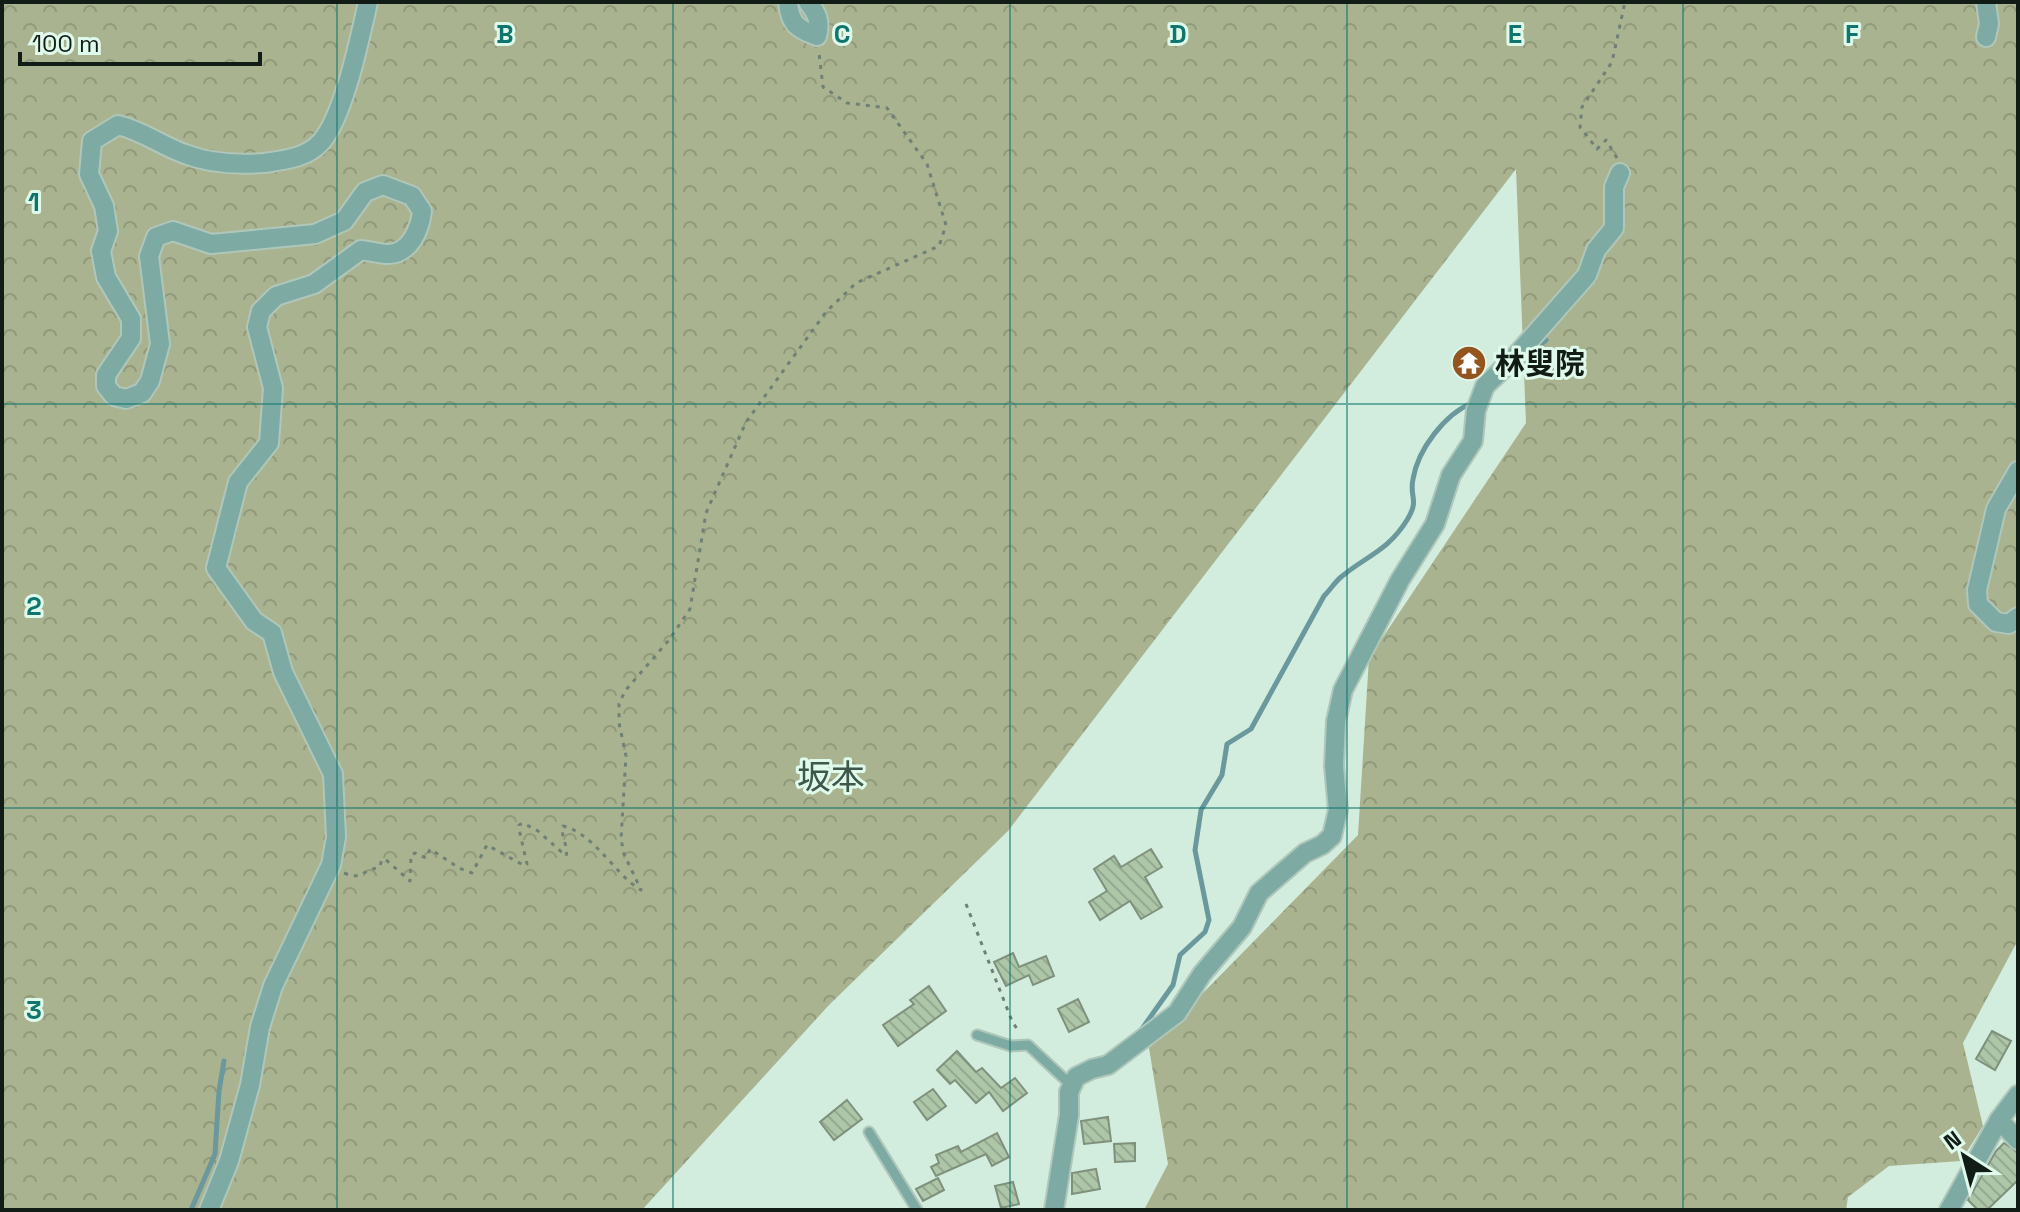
<svg xmlns="http://www.w3.org/2000/svg" width="2020" height="1212" viewBox="0 0 2020 1212" font-family="'Space Grotesk','Noto Sans JP',sans-serif">
<style>
.forest{fill:url(#forest-crowns)}
.lines{fill:none;stroke-linecap:round;stroke-linejoin:round}
.stream{stroke:#6a989d;stroke-width:5}
.building{fill:url(#building-back-hatch);stroke:#7f907c;stroke-width:2}
.service-casing{stroke:#afc7ba;stroke-width:13}
.minor-casing{stroke:#afc7ba;stroke-width:22}
.path{stroke:#6f8177;stroke-width:3;stroke-dasharray:4 6;stroke-linecap:butt}
.service{stroke:#7daaa2;stroke-width:9}
.minor{stroke:#7daaa2;stroke-width:18}
.grid{fill:none;stroke:#0f766e;stroke-width:2;stroke-opacity:0.55}
.labels{text-anchor:middle;dominant-baseline:central;stroke-width:6;stroke-linejoin:round;paint-order:stroke}
.poi-label{font-size:30px;font-weight:bold;fill:#121c17;stroke:#dffaeb;text-anchor:start}
.quarter-label{font-size:34px;fill:#3f564a;stroke:#dffaeb}
.grid-label{font-size:26px;text-anchor:middle;font-weight:bold;fill:#0f766e;stroke:#dffaeb;stroke-width:6;stroke-linejoin:round;paint-order:stroke}
</style>
<defs>
<pattern id="forest-crowns" width="20" height="18" patternUnits="userSpaceOnUse" patternTransform="scale(2)"><rect width="20" height="18" fill="#aab38f"/><path d="M2 6a3 3 0 1 1 6 0M12 15a3 3 0 1 1 6 0" fill="none" stroke="#91997b"/></pattern>
<pattern id="building-back-hatch" width="6" height="6" patternUnits="userSpaceOnUse" patternTransform="scale(2)"><rect width="6" height="6" fill="#adc6a8"/><path d="M-1 5l2 2M0 0l6 6M5-1l2 2" fill="none" stroke="#94aa90"/></pattern>
</defs>
<rect width="100%" height="100%" fill="#d2edde"/>
<polygon class="forest" points="2,2 2018,2 2018,940 1963,1043 1983,1126 1961,1161 1889,1166 1848,1197 1846,1210 1144,1210 1168,1164 1149,1048 1358,835 1369,658 1526,423 1516,169 1008,831 829,1005 642,1210 2,1210"/>
<g class="lines">
<g class="stream">
<polyline points="1526,357 1546,340"/>
<path d="M1139,1033L1173,985L1180,955L1205,932L1209,920L1195,850L1201,810L1222,775L1227,744L1251,729L1324,596C1330,590 1335,582 1341,577C1366,556 1388,551 1407,520C1420,499 1409,498 1413,479C1418,449 1445,414 1472,403"/>
<polyline points="191,1210 215,1154 219,1091 224,1061"/>
</g>
</g>
<g class="building">
<polygon points="1151,849 1162,867 1145,877 1162,907 1141,919 1130,901 1100,920 1089,902 1107,891 1094,869 1114,856 1121,867"/>
<polygon points="1013,953 1019,967 1046,956 1054,976 1033,985 1029,975 1006,986 994,962"/>
<polygon points="929,986 946,1011 898,1046 883,1025 914,1004 910,1000"/>
<polygon points="1078,999 1089,1022 1069,1032 1058,1009"/>
<polygon points="1992,1031 2011,1041 1995,1070 1976,1059"/>
<polygon points="957,1051 976,1072 982,1068 1001,1088 1015,1078 1027,1093 1003,1111 989,1092 976,1103 955,1080 950,1084 937,1070"/>
<polygon points="933,1089 946,1106 927,1120 914,1102"/>
<polygon points="847,1100 862,1119 834,1140 820,1122"/>
<polygon points="1108,1117 1111,1141 1084,1144 1081,1121"/>
<polygon points="997,1133 1009,1157 992,1166 986,1154 936,1176 931,1167 939,1163 936,1155 958,1146 961,1152"/>
<polygon points="1135,1143 1135,1161 1115,1162 1114,1144"/>
<polygon points="2004,1143 2018,1152 2018,1180 1987,1210 1978,1210 1968,1200 1996,1151"/>
<polygon points="1096,1169 1100,1189 1072,1194 1072,1173"/>
<polygon points="938,1178 944,1190 923,1201 916,1189"/>
<polygon points="1013,1182 1019,1204 1001,1208 995,1186"/>
</g>
<g class="lines">
<g class="service-casing">
<g id="service">
<polyline points="977,1035 1011,1046 1028,1045 1072,1086"/>
<polyline points="869,1132 917,1210"/>
</g>
</g>
<g class="minor-casing">
<g id="minor">
<path d="M788,2C790,24 797,29 817,36C821,22 817,13 808,2"/>
<polyline points="1986,37 1989,24 1986,2"/>
<polyline points="2018,471 1996,509 1977,590 1978,604 1996,622 2009,624 2018,617"/>
<polyline points="1999,1120 2018,1140"/>
<path d="M209,1210L229,1161L250,1085L260,1027L273,986L331,865L336,837L333,774L283,672L272,633L254,621L216,568L238,482L269,443L273,388L257,327L261,311L276,296L314,284L361,250C370,251 380,254 388,254C410,254 420,229 422,211L412,196L383,185L365,192L344,221L315,234L211,244L173,231L156,237L149,256L160,344L150,381L142,393L126,399L114,396L106,386V375L131,338V319L106,277L101,251L108,231L104,206L89,174L92,141L118,125C143,131 162,146 185,154C211,164 237,165 264,163C284,160 307,158 321,142C344,116 360,37 368,2"/>
<polyline points="1054,1210 1069,1115 1069,1092 1076,1077 1092,1069 1108,1065 1177,1013 1202,974 1242,927 1259,893 1305,853 1322,845 1332,836 1338,810 1334,766 1336,721 1343,690 1400,580 1435,524 1451,475 1473,441 1476,410 1485,386 1513,359 1587,275 1596,250 1614,228 1614,187 1620,173"/>
<polyline points="1949,1210 1999,1120 2018,1095"/>
</g>
</g>
<g class="path">
<polyline points="1617,158 1606,140 1597,149 1580,127 1582,107 1612,62 1625,2"/>
<path d="M344,873C363,881 362,869 379,868L382,860L385,859L410,881L411,855L415,853L426,858L430,849L459,868L472,873L487,845L525,866L527,864L519,829V825L523,823L538,831L566,856C569,847 560,836 563,826C595,834 614,874 641,890L624,854L621,839L626,756L619,723V704L625,691L669,640L690,609L706,513L746,422L826,312L856,283L939,246L946,225L927,164L887,108L847,103L823,87L819,53"/>
<polyline points="966,904 1012,1021 1019,1032"/>
</g>
<use href="#service" class="service"/>
<use href="#minor" class="minor"/>
</g>
<path class="grid" d="M337,2V1210M673,2V1210M1010,2V1210M1347,2V1210M1683,2V1210M2,404H2018M2,808H2018"/>
<defs>
<g id="temple-disc" transform="scale(1.8)"><circle r="9.5" fill="#94541e" stroke="#dffaeb"/><path d="M0-6L5-2H3V0L6.5 2.5H4V6H1.5V3h-3V6H-4V2.5H-6.5L-3 0V-2H-5Z" fill="#fff"/></g>
</defs>
<g fill-rule="evenodd">
<use href="#temple-disc" x="1469" y="363"/>
</g>
<g class="labels">
<g class="poi-label">
<text x="1495" y="363">林叟院</text>
</g>
<g class="quarter-label">
<text x="831" y="777">坂本</text>
</g>
</g>
<g class="grid-label">
<text x="505" y="43">B</text>
<text x="842" y="43">C</text>
<text x="1178" y="43">D</text>
<text x="1515" y="43">E</text>
<text x="1852" y="43">F</text>
<text x="34" y="211">1</text>
<text x="34" y="615">2</text>
<text x="34" y="1019">3</text>
</g>
<rect width="2020" height="1212" fill="none" stroke="#121c17" stroke-width="8"/>
<g transform="translate(1964 1156) rotate(324)" stroke="#dffaeb" stroke-width="6" paint-order="stroke">
<path d="M0-6L14 30L0 20L-14 30Z" fill="#121c17"/>
<text y="-12" font-size="22" font-weight="bold" text-anchor="middle" fill="#121c17">N</text>
</g>
<path d="M20 52v12h240v-12" fill="none" stroke="#121c17" stroke-width="4"/>
<text x="32" y="52" font-size="24" fill="#121c17" stroke="#dffaeb" stroke-width="6" paint-order="stroke">100 m</text>
</svg>
